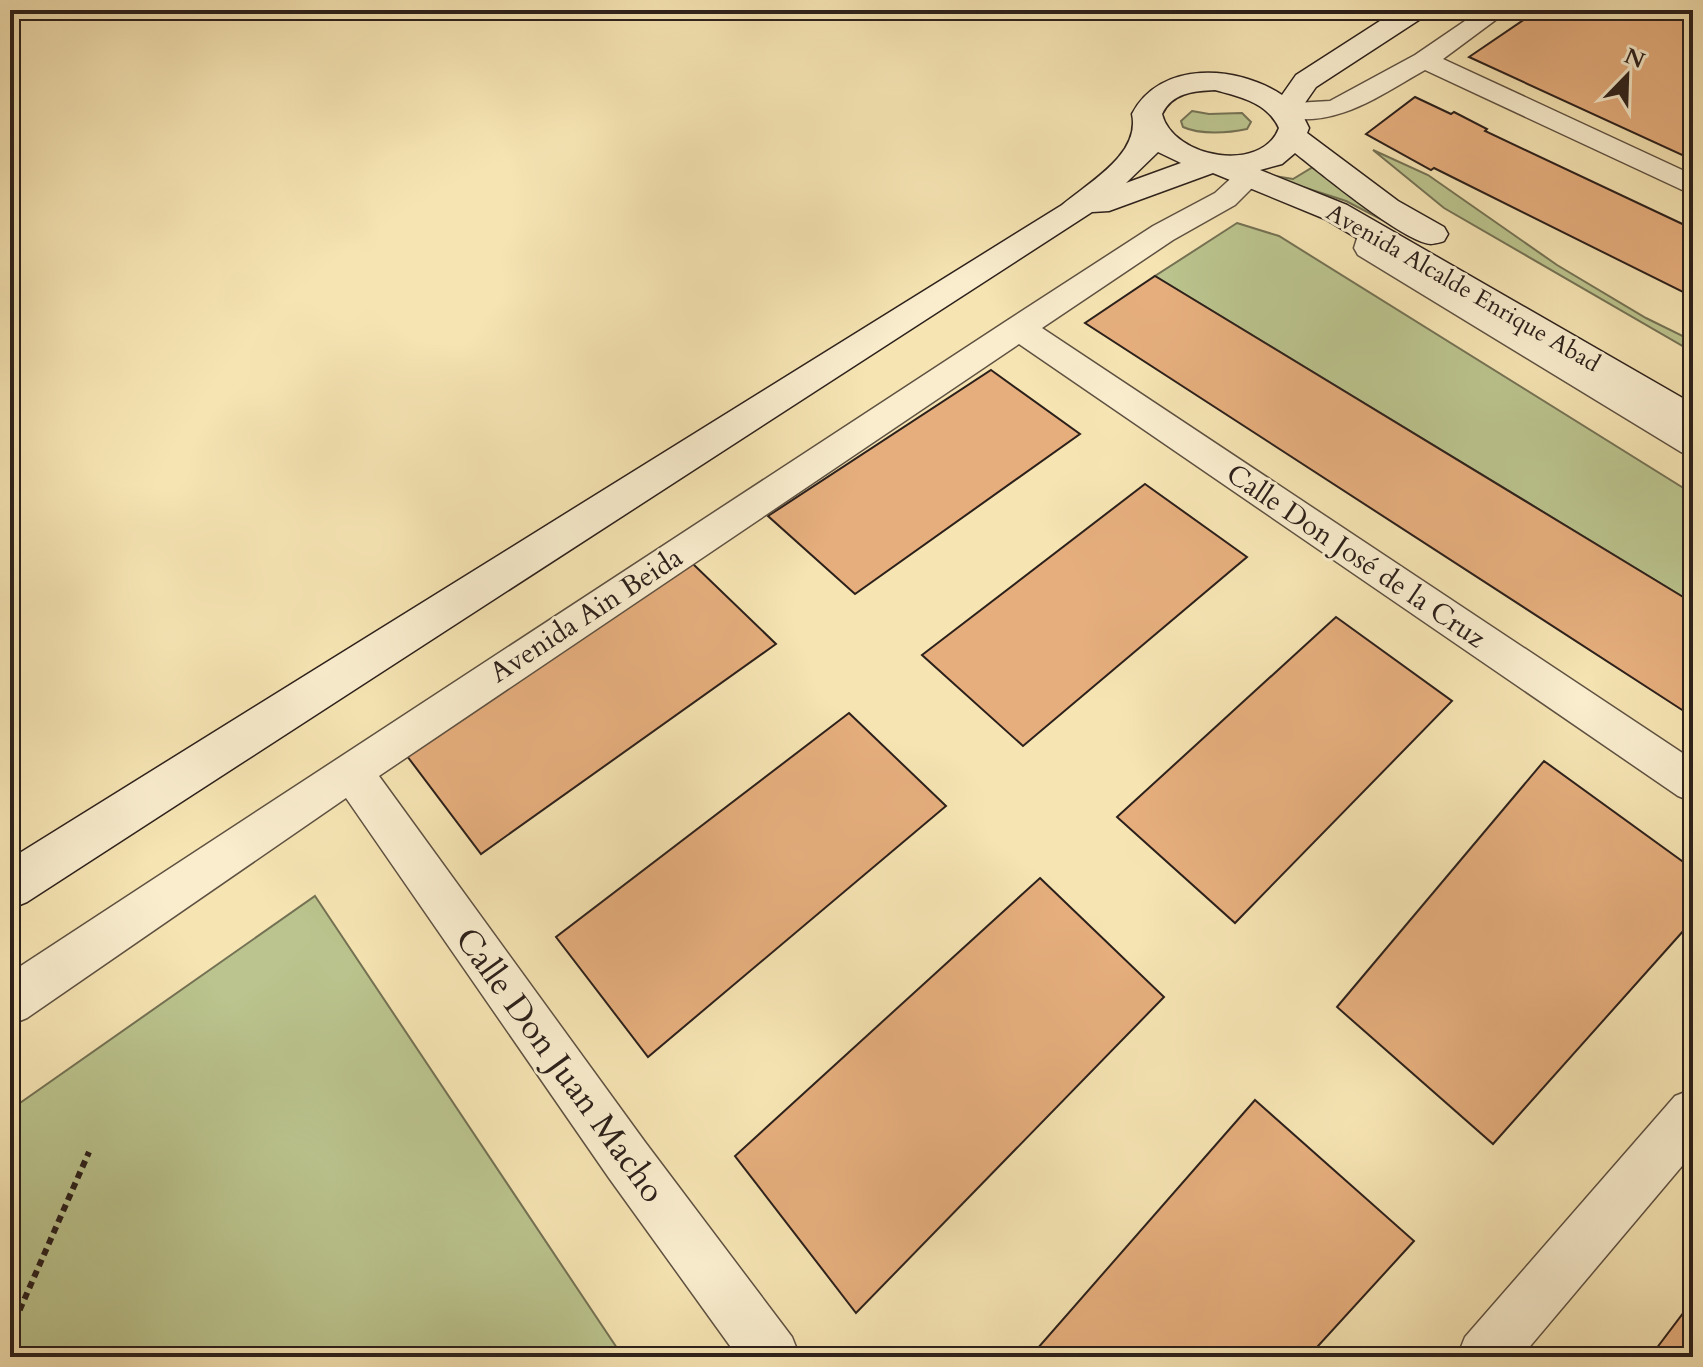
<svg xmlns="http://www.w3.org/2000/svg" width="1703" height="1367" viewBox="0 0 1703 1367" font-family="Cardo,serif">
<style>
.green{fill:#bbc48e;stroke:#747254;stroke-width:2}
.building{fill:#e6ae7d;stroke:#2c201b;stroke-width:2}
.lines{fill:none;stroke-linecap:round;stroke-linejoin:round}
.street-casing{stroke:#5e5141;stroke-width:3}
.secondary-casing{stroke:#2c201b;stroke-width:3}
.path{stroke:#2c201b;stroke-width:6;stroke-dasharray:7 5;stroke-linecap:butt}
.street{fill:#f9edce;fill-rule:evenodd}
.secondary{fill:#f9edce;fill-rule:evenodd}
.labels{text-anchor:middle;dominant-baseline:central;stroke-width:6;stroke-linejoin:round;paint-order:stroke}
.far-street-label{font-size:24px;fill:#2c201b;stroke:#f9edce}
.street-label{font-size:28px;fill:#2c201b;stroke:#f9edce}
.near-street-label{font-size:34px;fill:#2c201b;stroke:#f9edce}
</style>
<rect width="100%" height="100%" fill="#f6e4b3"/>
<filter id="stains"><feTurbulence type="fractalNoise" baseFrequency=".0025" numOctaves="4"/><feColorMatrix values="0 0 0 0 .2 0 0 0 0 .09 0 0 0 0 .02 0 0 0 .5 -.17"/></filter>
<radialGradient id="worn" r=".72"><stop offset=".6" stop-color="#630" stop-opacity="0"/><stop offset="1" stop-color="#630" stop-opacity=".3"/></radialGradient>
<g class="green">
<path d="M1192,111L1209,114L1242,113L1251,122L1247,129C1229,133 1200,135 1183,127L1181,121Z"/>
<polygon points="1373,150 1428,175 1557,265 1646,318 1693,341 1693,352 1444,208"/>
<polygon points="1313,167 1421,240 1346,201 1263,174 1293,179"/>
<polygon points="1237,223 1279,236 1693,494 1693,603 1155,276"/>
<polygon points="315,896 623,1357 10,1357 10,1110"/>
</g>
<g class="building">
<polygon points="1538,10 1693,10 1693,160 1469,57"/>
<polygon points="1415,97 1451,114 1454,112 1487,129 1485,131 1693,229 1693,297 1434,168 1431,170 1366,134"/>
<polygon points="1155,276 1693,603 1693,717 1085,323"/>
<polygon points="991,370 1080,434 855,594 768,516"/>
<polygon points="1145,484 1247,557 1023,746 922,655"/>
<polygon points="692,563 776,644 481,854 404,752"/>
<polygon points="1336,617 1452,701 1235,923 1117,817"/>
<polygon points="849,713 946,806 648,1057 556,937"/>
<polygon points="1544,761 1693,869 1693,920 1493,1144 1337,1007"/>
<polygon points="1040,878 1164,997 856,1313 735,1156"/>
<polygon points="1255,1100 1414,1241 1308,1357 1030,1357"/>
<polygon points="1693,1300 1693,1357 1650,1357"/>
</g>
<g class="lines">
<g class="street-casing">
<g id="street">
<path d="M1481,10H1509L1443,59L1693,175V195L1425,70C1377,97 1334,130 1277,116L1273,110L1277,104L1330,101L1415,55Z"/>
<polygon points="1249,168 1259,171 1263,177 1235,205 1173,240 1042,328 1693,760 1693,802 1678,796 1019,344 379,776 645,1142 792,1337 800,1357 738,1357 609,1178 346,798 27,1018 10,1025 10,973 1008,320 1153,226 1215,193 1239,171"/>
<polygon points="1371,224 1381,226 1386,233 1384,244 1693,427 1693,456 1681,452 1358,255 1354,248 1361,226"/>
<polygon points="1693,1089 1693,1153 1521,1357 1457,1357 1465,1337 1675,1096"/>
</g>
</g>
<g class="secondary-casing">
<path id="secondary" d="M1397,10H1428L1425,16L1316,87L1300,110L1309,128L1307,133L1398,201L1444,227L1448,234L1444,241C1442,242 1433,244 1431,244C1405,243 1319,172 1295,153L1282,164L1260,170L1347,205L1693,404V434L1680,431L1325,219L1213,173L1109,211L1092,212L27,902L10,909V859L1062,205C1089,182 1141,154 1132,114C1160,60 1237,65 1282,95L1296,75ZM1215,90C1240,97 1267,102 1279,128C1262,174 1173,158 1162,114C1172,93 1193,91 1215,90ZM1158,152L1181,163L1126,183Z"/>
</g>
<polyline class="path" points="10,1332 89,1152"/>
<use href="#street" class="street"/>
<use href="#secondary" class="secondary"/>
</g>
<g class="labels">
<g class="far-street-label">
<text transform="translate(1463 288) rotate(30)">Avenida Alcalde Enrique Abad</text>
</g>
<g class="street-label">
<text transform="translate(1356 556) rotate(34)">Calle Don José de la Cruz</text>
<text transform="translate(586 615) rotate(-33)">Avenida Ain Beida</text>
</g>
<g class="near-street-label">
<text transform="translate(560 1065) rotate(54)">Calle Don Juan Macho</text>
</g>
</g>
<rect width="1703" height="1367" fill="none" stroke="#f6e4b3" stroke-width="40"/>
<rect x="12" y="12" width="1679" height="1343" fill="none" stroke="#2c201b" stroke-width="4"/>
<rect x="20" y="20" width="1663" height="1327" fill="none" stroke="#2c201b" stroke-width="2"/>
<g transform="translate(1627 76) rotate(23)" stroke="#f9edce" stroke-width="6" paint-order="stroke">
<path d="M0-6L14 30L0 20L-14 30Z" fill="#2c201b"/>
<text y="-12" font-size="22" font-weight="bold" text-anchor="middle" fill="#2c201b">N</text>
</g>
<rect width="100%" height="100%" filter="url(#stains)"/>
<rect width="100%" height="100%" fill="url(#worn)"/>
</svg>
